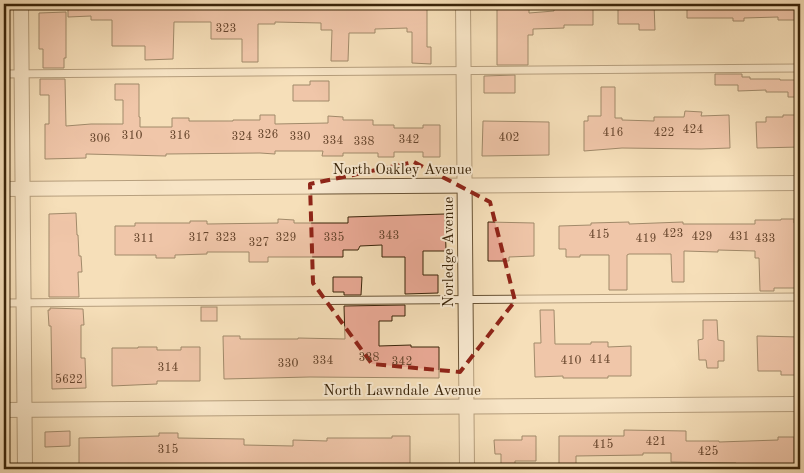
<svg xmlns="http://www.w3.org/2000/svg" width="804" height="473" viewBox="0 0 804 473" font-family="'Old Standard TT',serif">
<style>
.building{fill:#e9a995;stroke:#3a2409}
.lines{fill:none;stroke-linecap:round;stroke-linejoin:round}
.lane-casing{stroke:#695335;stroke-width:9}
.street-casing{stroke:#695335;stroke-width:16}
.lane{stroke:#f9ead2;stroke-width:7}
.street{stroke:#f9ead2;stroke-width:14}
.marked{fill:none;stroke:#8f2418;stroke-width:4;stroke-dasharray:10 6;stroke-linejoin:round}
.labels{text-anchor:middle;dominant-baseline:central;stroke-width:4;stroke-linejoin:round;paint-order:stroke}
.number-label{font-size:12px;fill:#66452c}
.street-label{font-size:15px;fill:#3a2409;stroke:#f9ead2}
</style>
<rect width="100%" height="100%" fill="#f6dfb9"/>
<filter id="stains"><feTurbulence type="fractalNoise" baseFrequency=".004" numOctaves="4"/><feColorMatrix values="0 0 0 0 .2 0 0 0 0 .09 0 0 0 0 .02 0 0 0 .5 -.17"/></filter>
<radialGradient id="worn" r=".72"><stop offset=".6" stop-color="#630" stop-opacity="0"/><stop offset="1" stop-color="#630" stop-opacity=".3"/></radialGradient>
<g class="building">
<polygon points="68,4 427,4 427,47 431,47 431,64 412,63 412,32 407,32 407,28 375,29 375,33 349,33 348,61 331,61 332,30 321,30 321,23 275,22 275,24 258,24 258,62 242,62 242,39 211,39 211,22 174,22 173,59 145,60 145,46 112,46 112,20 91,20 91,16 68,17"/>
<polygon points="497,4 529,4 529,13 554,11 554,4 593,4 593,25 564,25 564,28 533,29 533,35 528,35 528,65 497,65"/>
<polygon points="618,4 654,4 655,30 639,30 639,24 618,24"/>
<polygon points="687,4 800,4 800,20 778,20 778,17 744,18 744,21 733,21 733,18 687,18"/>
<polygon points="66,12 66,58 64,58 64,68 43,68 43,49 39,49 39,13"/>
<polygon points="715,74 742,74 742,77 750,77 750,79 780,79 780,80 800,80 800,97 788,97 788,92 766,92 766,90 738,91 738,85 715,85"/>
<polygon points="515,75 515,93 484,93 484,76"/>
<polygon points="40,79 65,79 66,126 91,124 123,124 123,100 115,100 115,84 139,84 139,117 140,117 140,127 172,127 172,118 189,118 189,121 233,121 233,120 260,120 260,115 275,115 275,124 328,123 328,116 343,117 343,120 373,120 373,125 394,125 394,128 423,128 423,125 440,125 440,157 423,157 423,152 394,152 394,157 378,157 378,153 343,153 343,156 322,156 323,151 275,151 275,154 260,153 166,154 166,156 86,154 86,158 45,159 45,124 49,124 49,95 40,95"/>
<polygon points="310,81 329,81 329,101 293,101 293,85 310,85"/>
<polygon points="601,87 615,87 615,118 622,118 622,120 654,121 654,117 684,117 685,111 702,112 701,116 729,115 730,148 701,149 622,148 584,151 584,121 588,121 588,116 601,116"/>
<polygon points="783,115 799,115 800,147 757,148 756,122 766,122 766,117 783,117"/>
<polygon points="483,121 549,122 549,155 482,156"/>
<polygon points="76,213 77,235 78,235 79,256 81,256 82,272 78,272 79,297 49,297 49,214"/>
<polygon points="445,214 446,251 423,251 423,275 438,275 438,293 405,294 405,257 382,257 382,245 360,246 358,250 343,250 343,257 268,257 268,262 249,262 249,252 207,252 207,254 175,255 175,258 156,258 156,255 115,255 115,226 135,226 135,223 190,223 190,221 207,221 207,224 278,223 278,219 294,220 294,223 348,223 348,217"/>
<polygon points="781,219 794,219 794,223 800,223 800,250 798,250 798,253 796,253 796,288 774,288 774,291 760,291 759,258 755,258 755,251 718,250 718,252 684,251 684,282 672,282 671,254 629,254 627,255 627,290 609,290 609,255 580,255 580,257 566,257 566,249 559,249 559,226 591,225 591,223 629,222 629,224 683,222 683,224 755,224 755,220 781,220"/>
<polygon points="488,222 534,223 534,256 509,257 509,261 488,261"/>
<polygon points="333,277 362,277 361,295 344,295 344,292 333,292"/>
<polygon points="405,305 405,316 392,316 392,321 379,321 379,346 411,345 411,347 439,347 439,378 310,377 224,379 223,336 240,336 240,339 298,339 298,338 345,339 344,306"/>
<rect x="201" y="307" width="16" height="14"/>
<polygon points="50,308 83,309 84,325 81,325 81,358 85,358 86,388 52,389 51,326 49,326 48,310 50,310"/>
<polygon points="540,310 554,310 555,344 591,344 591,342 608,342 608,347 631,346 631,376 608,376 608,378 563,378 563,376 535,377 534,343 541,343"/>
<polygon points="703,320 717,320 718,340 724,341 724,361 718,361 718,368 707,368 706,360 699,360 698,340 703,339"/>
<polygon points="757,336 799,337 799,375 781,375 781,371 758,371"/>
<polygon points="138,347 157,347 157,350 181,350 181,347 200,347 200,381 157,381 157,384 112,386 112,348 138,348"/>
<polygon points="624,430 686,431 686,441 719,441 719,442 778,440 778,437 794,437 794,464 775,464 775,469 758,469 758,467 736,467 736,463 671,462 671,453 643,453 643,455 576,456 576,469 559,469 559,436 624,436"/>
<polygon points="70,431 70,446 45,447 45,432"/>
<polygon points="159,433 178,433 178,438 244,439 244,445 293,446 293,440 327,441 327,438 392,438 392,436 410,436 410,464 345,466 345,469 196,469 196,467 158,466 121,466 121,469 104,469 104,464 79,464 79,438 159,436"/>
<polygon points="522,436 536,436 536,461 515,461 515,469 501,469 501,454 495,454 494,440 522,440"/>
</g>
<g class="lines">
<g class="lane-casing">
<g id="lane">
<polyline points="4,74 800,68"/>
<polyline points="4,303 800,297"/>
</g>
</g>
<g class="street-casing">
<g id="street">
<polyline points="21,4 25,469"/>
<polyline points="463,4 467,469"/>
<polyline points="4,189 800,183"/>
<polyline points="4,410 800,404"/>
</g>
</g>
<use href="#lane" class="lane"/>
<use href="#street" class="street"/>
</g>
<path d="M0 0H804V473H0ZM414,162L490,202L515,301L460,372L372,364L313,283L310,184Z" fill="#f6dfb9" fill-opacity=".55" fill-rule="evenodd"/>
<path class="marked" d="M414,162L490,202L515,301L460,372L372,364L313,283L310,184Z"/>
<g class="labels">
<g class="number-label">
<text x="226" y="29">323</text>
<text x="693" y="130">424</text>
<text x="613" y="133">416</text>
<text x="664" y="133">422</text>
<text x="268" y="135">326</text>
<text x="132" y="136">310</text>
<text x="180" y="136">316</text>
<text x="242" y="137">324</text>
<text x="300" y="137">330</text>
<text x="509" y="138">402</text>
<text x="100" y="139">306</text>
<text x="409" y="140">342</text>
<text x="333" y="141">334</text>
<text x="364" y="142">338</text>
<text x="673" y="234">423</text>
<text x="599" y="235">415</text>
<text x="389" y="236">343</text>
<text x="702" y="237">429</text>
<text x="739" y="237">431</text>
<text x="199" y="238">317</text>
<text x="226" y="238">323</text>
<text x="286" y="238">329</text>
<text x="334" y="238">335</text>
<text x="144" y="239">311</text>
<text x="646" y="239">419</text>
<text x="765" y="239">433</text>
<text x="259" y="243">327</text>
<text x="369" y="358">338</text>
<text x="600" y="360">414</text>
<text x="323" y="361">334</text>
<text x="571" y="361">410</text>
<text x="402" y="362">342</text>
<text x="288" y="364">330</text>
<text x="168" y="368">314</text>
<text x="69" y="380">5622</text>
<text x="656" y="442">421</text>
<text x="603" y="445">415</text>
<text x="168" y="450">315</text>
<text x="708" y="452">425</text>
</g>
<g class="street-label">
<text x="402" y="170">North Oakley Avenue</text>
<text transform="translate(449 252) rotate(-90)">Norledge Avenue</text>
<text x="402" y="391">North Lawndale Avenue</text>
</g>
</g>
<rect width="804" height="473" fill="none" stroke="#f6dfb9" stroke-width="20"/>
<rect x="5" y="5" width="794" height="463" fill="none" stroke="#3a2409" stroke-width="2.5"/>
<rect x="10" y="10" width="784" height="453" fill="none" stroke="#3a2409"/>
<rect width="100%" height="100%" filter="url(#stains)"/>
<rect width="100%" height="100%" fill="url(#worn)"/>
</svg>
